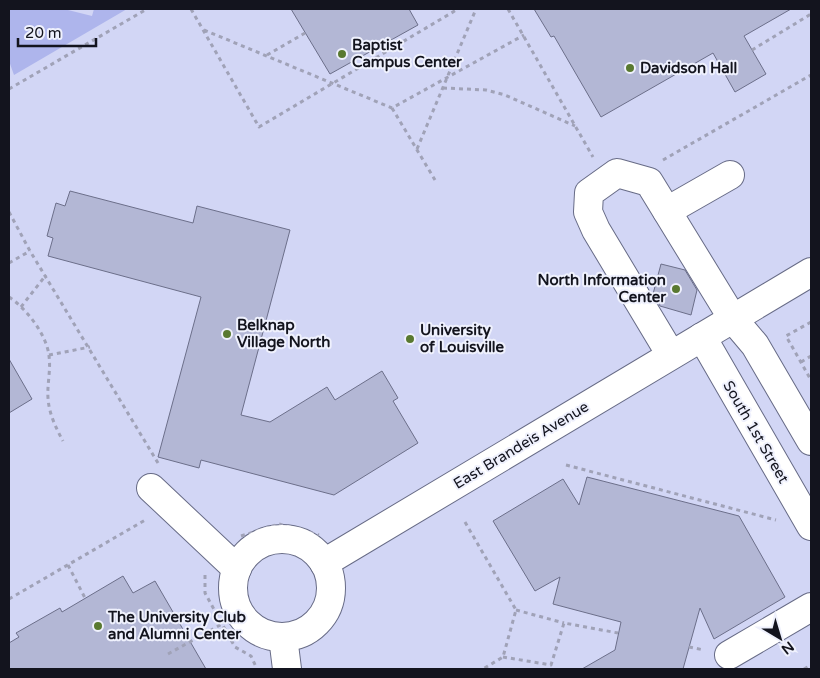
<svg xmlns="http://www.w3.org/2000/svg" width="820" height="678" viewBox="0 0 820 678" font-family="'Varela Round',sans-serif">
<style>
.built{fill:#d2d6f5}
.green{fill:#aeb5ec}
.building{fill:#b3b7d5;stroke:#6c6f8a}
.lines{fill:none;stroke-linecap:round;stroke-linejoin:round}
.minor-casing{stroke:#676b86;stroke-width:30}
.path{stroke:#a0a2b7;stroke-width:3;stroke-dasharray:4 4;stroke-linecap:butt}
.minor{stroke:#fff;stroke-width:28}
.poi-dot{fill:#597930;stroke:#eff1fd;stroke-width:2}
.labels{text-anchor:middle;dominant-baseline:central;stroke-width:4;stroke-linejoin:round;paint-order:stroke}
.poi-label{font-size:15px;font-weight:bold;fill:#13141e;stroke:#eff1fd;text-anchor:start}
.street-label{font-size:15px;fill:#13141e;stroke:#eff1fd}
</style>
<rect width="100%" height="100%" fill="#dfe2fb"/>
<rect class="built" x="9" y="9" width="802" height="660"/>
<polygon class="green" points="9,9 64,9 92,16 94,9 127,9 14,75 9,61"/>
<g class="building">
<polygon points="291,9 409,9 418,25 330,74"/>
<polygon points="534,9 791,9 744,36 766,74 735,92 713,53 601,117 554,36 551,37"/>
<polygon points="70,191 193,223 197,206 290,230 241,415 270,422 327,387 335,400 382,371 398,398 393,401 418,443 334,495 201,460 199,468 158,457 201,297 48,256 53,238 47,236 56,203 65,206"/>
<polygon points="661,264 685,270 697,290 691,315 660,306 653,294"/>
<polygon points="9,359 32,399 9,413"/>
<polygon points="587,477 739,516 785,597 714,639 700,608 683,669 582,669 615,650 621,622 553,604 560,577 535,591 493,521 563,479 579,505"/>
<polygon points="123,576 133,593 155,581 206,669 9,669 9,643 19,637 16,633 60,608 62,612"/>
</g>
<g class="lines">
<g class="minor-casing">
<g id="minor">
<polyline points="667,211 730,175"/>
<polyline points="702,337 811,526"/>
<polyline points="671,355 596,230 588,212 589,193 617,173 649,182 733,319 755,345 811,441"/>
<polyline points="151,488 237,569"/>
<circle cx="282" cy="588" r="49"/>
<polyline points="324,563 811,272"/>
<polyline points="283,637 287,669"/>
<polyline points="729,655 811,607"/>
</g>
</g>
<g class="path">
<polyline points="191,9 259,127 458,9"/>
<polyline points="508,9 593,157"/>
<polyline points="204,30 392,108 524,35"/>
<polyline points="752,50 811,14"/>
<polyline points="267,55 305,33"/>
<polyline points="443,88 486,90 505,95 575,126"/>
<polyline points="9,89 147,9"/>
<polyline points="392,108 435,180"/>
<polyline points="417,149 476,9"/>
<polyline points="663,160 811,75"/>
<polyline points="9,212 30,251 158,463"/>
<polyline points="9,263 30,251"/>
<path d="M9,297C26,308 47,335 49,356C51,370 47,384 48,398C49,414 56,428 63,441"/>
<polyline points="21,307 46,275"/>
<polyline points="811,322 786,336 811,380"/>
<polyline points="49,355 90,347"/>
<polyline points="801,362 811,356"/>
<polyline points="566,465 776,520"/>
<polyline points="465,522 516,610 503,657 483,669"/>
<polyline points="241,536 279,524 319,535"/>
<polyline points="68,565 85,598"/>
<polyline points="205,575 205,593 222,624 235,647 251,656 257,669"/>
<polyline points="9,599 147,519"/>
<polyline points="516,610 564,623"/>
<polyline points="689,647 704,650"/>
<polyline points="168,654 222,624"/>
<polyline points="503,657 551,665 564,623 618,633"/>
<polyline points="804,669 811,665"/>
</g>
<use href="#minor" class="minor"/>
</g>
<g class="poi-dot">
<circle cx="342" cy="54" r="5"/>
<circle cx="630" cy="68" r="5"/>
<circle cx="676" cy="289" r="5"/>
<circle cx="227" cy="334" r="5"/>
<circle cx="410" cy="339" r="5"/>
<circle cx="98" cy="626" r="5"/>
</g>
<g class="labels">
<g class="poi-label">
<text x="352" y="45">Baptist<tspan x="352" dy="17">Campus Center</tspan></text>
<text x="640" y="68">Davidson Hall</text>
<text x="666" y="280" text-anchor="end">North Information<tspan x="666" dy="17">Center</tspan></text>
<text x="237" y="325">Belknap<tspan x="237" dy="17">Village North</tspan></text>
<text x="420" y="330">University<tspan x="420" dy="17">of Louisville</tspan></text>
<text x="108" y="617">The University Club<tspan x="108" dy="17">and Alumni Center</tspan></text>
</g>
<g class="street-label">
<text transform="translate(756 432) rotate(60)">South 1st Street</text>
<text transform="translate(521 445) rotate(-31)">East Brandeis Avenue</text>
</g>
</g>
<rect width="820" height="678" fill="none" stroke="#13141e" stroke-width="20"/>
<g transform="translate(780 638) rotate(142)" stroke="#eff1fd" stroke-width="4" paint-order="stroke">
<path d="M0-4L9 19L0 12L-9 19Z" fill="#13141e"/>
<text y="-8" font-size="14" font-weight="bold" text-anchor="middle" fill="#13141e">N</text>
</g>
<path d="M18 38v8h78v-8" fill="none" stroke="#13141e" stroke-width="2.5"/>
<text x="25" y="38" font-size="15" fill="#13141e" stroke="#eff1fd" stroke-width="4" paint-order="stroke">20 m</text>
</svg>
